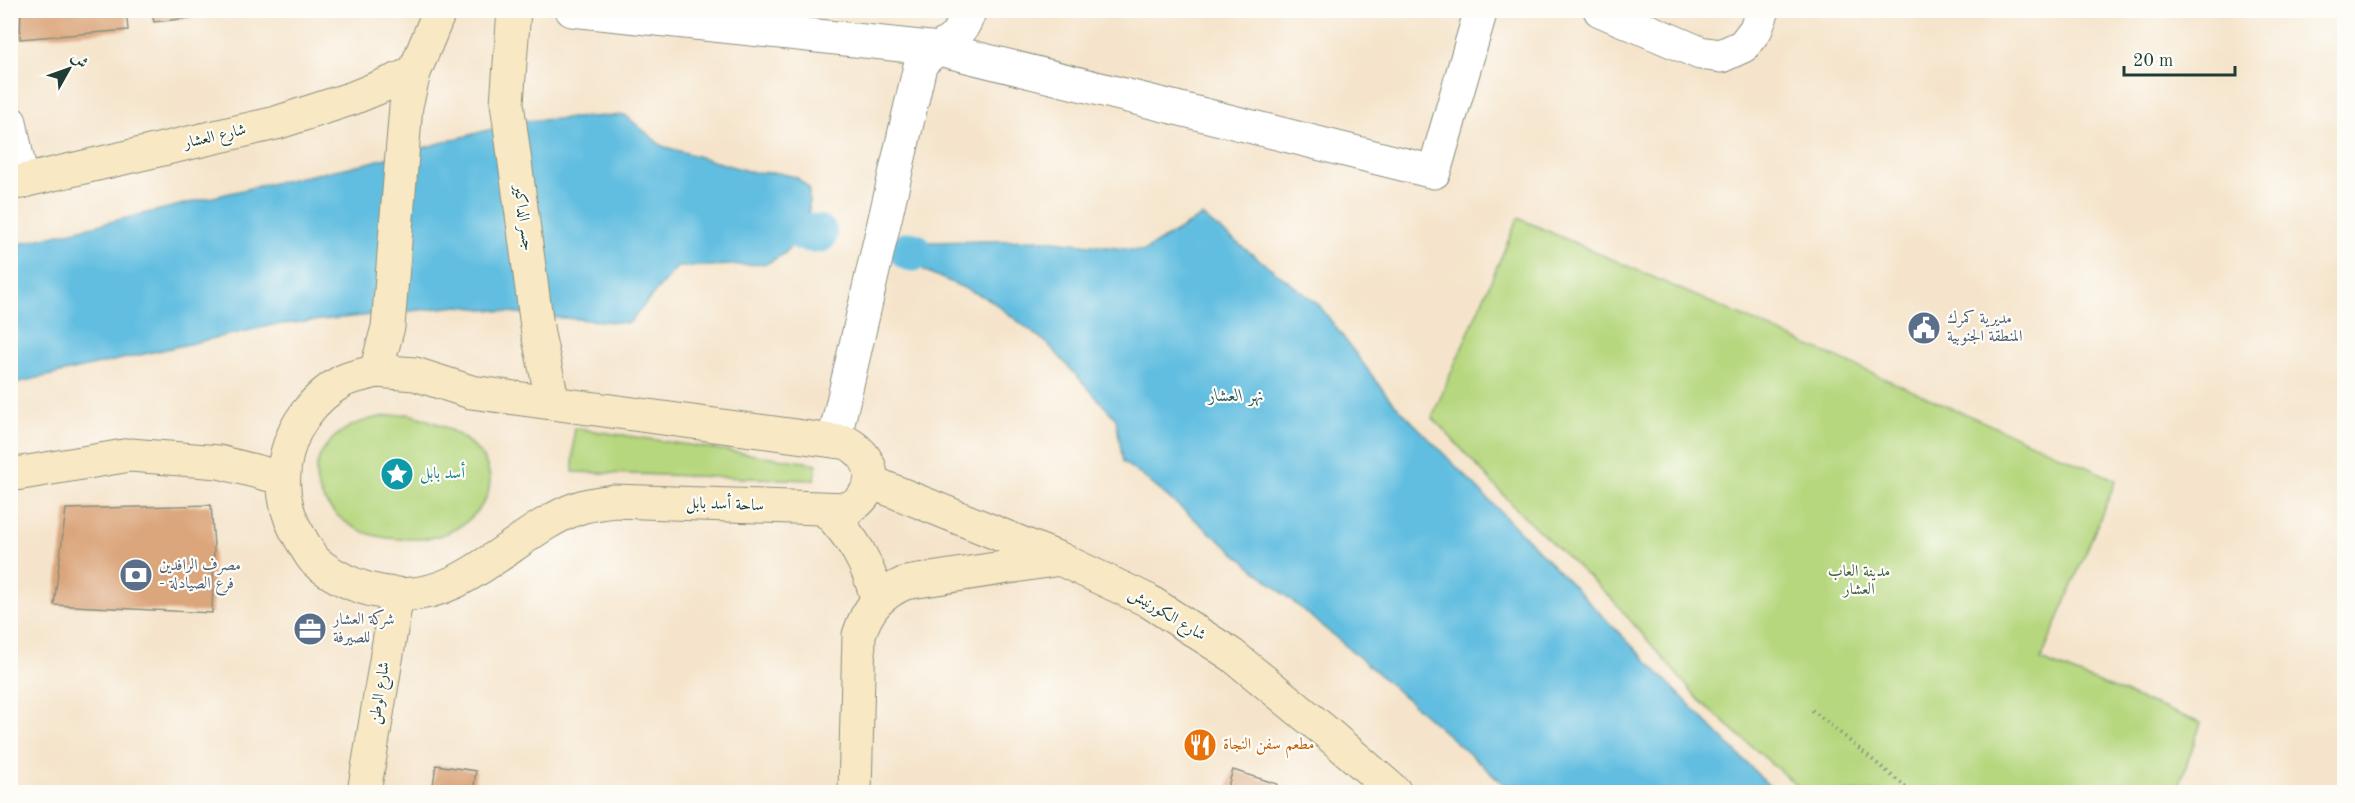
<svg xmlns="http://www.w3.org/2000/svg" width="2355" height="803" viewBox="0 0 2355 803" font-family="'Old Standard TT',Amiri,serif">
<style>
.green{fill:#b6d77e;stroke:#6a8a59;stroke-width:1.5}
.water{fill:#62bee0;stroke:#407e8a;stroke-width:1.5}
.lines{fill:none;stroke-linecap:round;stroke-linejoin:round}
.canal{stroke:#62bee0;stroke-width:39}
.building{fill:#dba67b}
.street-casing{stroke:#8a9080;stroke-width:35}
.secondary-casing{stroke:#8a9080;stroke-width:35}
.path{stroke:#8a9080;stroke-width:4;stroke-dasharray:1.5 4.5;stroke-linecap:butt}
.street{stroke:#fff;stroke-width:33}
.secondary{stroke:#f8e8c3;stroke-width:33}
.labels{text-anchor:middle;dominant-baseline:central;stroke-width:4.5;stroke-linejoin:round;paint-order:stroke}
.street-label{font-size:16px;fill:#1f3d34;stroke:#fdfcf7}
.service-label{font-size:16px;fill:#4e5e75;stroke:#fdfcf7;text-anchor:start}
.culture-label{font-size:16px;fill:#0d838f;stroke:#fdfcf7;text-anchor:start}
.park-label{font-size:16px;fill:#3d5c43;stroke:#fdfcf7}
.food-label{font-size:16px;fill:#c56008;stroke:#fdfcf7;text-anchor:start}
.water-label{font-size:18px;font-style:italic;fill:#305d5f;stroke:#fdfcf7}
</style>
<rect width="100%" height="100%" fill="#fdfcf7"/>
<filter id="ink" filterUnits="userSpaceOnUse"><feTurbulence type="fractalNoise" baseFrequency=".0167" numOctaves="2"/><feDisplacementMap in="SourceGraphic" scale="12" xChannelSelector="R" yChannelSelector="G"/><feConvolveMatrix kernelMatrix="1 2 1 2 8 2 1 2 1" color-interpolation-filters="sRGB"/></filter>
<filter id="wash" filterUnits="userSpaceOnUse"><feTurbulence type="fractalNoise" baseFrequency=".008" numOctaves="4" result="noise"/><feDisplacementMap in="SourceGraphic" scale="24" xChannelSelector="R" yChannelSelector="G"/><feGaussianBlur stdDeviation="1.35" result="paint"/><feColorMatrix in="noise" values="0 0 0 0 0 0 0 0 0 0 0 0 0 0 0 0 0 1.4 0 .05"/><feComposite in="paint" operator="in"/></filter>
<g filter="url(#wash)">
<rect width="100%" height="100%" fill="#f5e4cb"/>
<g class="green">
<polygon points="1518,218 2116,480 2041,660 2201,723 2177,792 1804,792 1699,700 1611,598 1523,516 1432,417"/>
<path d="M408,414C437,421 482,440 489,473C495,505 462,530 435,537C423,540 411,539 399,539C376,538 354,531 337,515C306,486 310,451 346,429C364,418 388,415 408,414Z"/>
<polygon points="574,428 817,464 814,480 573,472"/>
</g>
<g class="water">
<polygon points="625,115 662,146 751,172 778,173 796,177 809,188 809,210 804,232 784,254 766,264 677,267 629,323 550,317 459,306 273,325 11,384 10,246 259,186 364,164 521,121"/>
<polygon points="1202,216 1319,305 1389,398 1775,792 1513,792 1352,651 1145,478 1123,462 1116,419 1048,344 989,299 925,271 914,259 913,252 918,245 924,242 1045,240 1144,251"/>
</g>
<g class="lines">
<g class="canal">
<polyline points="804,232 818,234"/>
<polyline points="909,251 913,252"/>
</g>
</g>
<g id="blocks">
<g class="building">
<polygon points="21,10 126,10 128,30 20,39"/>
<polygon points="151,10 242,10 242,12 154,22"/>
<polygon points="211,505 214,546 212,613 54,605 66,509"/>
<polygon points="436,765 476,771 473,792 432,792"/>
<polygon points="1233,770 1277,784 1274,792 1226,792"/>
</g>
</g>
</g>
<g filter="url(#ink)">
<use href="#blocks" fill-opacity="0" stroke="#8a9080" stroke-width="1.5"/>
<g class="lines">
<g class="street-casing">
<g id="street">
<polyline points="572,10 939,49 1434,172 1481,10"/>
<polyline points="1600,10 1700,53 1721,56 1743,46 1756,29 1763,10"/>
<polyline points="10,122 22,182"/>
<path d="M834,441L920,66C928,52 941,49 953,39C961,31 966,21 970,10"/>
</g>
</g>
<g class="secondary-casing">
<g id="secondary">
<polyline points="514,10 507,103 538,334 553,403"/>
<polyline points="10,184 276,123 353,98 414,73"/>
<path d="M376,371L415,374L471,392L848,443C878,461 879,491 848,509L614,501C602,503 589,504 578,508C518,529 464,601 395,594C365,591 339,581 316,562C310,556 305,546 301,539C266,485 286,414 341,382C351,376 365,375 376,371Z"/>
<polyline points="376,371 388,327 406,106 414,73 440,10"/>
<polyline points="10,475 130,455 219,462 282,478"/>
<polyline points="871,482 1060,559 1147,600 1232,655 1326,732 1395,792"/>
<path d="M825,509C853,538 867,560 877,599"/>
<polyline points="364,792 397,594"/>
<path d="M855,792L859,635C867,609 880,594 905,583L1060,559"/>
</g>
</g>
<polyline class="path" points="1812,710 1912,792"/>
<use href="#street" class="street"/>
<use href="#secondary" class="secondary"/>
</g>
</g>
<defs>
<g id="civic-disc" transform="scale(1.725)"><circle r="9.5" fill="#5c6f8a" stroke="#fdfcf7"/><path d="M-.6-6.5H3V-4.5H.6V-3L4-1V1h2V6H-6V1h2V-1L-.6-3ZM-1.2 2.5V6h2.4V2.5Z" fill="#fff"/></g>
<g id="sight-disc" transform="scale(1.725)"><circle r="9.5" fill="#0f9aa8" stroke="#fdfcf7"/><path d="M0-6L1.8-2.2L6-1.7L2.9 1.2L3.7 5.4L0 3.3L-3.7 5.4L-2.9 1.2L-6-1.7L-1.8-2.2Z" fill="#fff"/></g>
<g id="bank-disc" transform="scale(1.725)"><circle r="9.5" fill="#5c6f8a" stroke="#fdfcf7"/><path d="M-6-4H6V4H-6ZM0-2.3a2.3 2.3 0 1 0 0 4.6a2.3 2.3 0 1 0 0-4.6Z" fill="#fff"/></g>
<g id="office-disc" transform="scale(1.725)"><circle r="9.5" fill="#5c6f8a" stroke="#fdfcf7"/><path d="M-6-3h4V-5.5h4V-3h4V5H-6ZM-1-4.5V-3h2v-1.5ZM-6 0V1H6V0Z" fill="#fff"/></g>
<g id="restaurant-disc" transform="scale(1.725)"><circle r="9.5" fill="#e8710a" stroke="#fdfcf7"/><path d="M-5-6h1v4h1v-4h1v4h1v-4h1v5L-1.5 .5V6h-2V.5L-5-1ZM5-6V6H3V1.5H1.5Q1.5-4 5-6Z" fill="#fff"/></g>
</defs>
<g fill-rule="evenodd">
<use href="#civic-disc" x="1924" y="328"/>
<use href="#sight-disc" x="397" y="474"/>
<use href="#bank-disc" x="136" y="575"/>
<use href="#office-disc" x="310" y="629"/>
<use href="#restaurant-disc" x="1200" y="745"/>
</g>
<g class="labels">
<g class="street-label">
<text transform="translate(215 137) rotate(-13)">شارع العشار</text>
<text transform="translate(523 218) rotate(82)">جسر الداكير</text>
<text transform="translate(725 505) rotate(2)">ساحة أسد بابل</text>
<text transform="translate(1167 615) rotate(31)">شارع الكورنيش</text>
<text transform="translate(380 693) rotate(-81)">شارع الوطن</text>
</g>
<g class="service-label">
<text x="1947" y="319">مديرية كمرك<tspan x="1947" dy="18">المنطقة الجنوبية</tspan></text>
<text x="159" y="566">مصرف الرافدين<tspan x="159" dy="18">- فرع الصيادلة</tspan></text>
<text x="333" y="620">شركة العشار<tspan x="333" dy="18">للصيرفة</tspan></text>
</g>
<g class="culture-label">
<text x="420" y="474">أسد بابل</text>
</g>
<g class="park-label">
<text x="1859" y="572">مدينة العاب<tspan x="1859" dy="18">العشار</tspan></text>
</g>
<g class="food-label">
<text x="1223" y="745">مطعم سفن النجاة</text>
</g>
<g class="water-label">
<text x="1236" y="396">نهر العشار</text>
</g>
</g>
<rect width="2355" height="803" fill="none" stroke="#fdfcf7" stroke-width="36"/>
<g transform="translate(69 69) rotate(50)" stroke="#fdfcf7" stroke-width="4.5" paint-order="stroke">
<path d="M0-4.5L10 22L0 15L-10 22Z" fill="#1f3d34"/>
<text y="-9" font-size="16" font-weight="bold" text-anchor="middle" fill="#1f3d34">ش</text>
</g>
<path d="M2124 66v9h111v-9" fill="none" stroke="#1f3d34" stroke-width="3"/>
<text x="2133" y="66" font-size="18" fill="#1f3d34" stroke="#fdfcf7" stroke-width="4.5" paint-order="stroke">20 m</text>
</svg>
